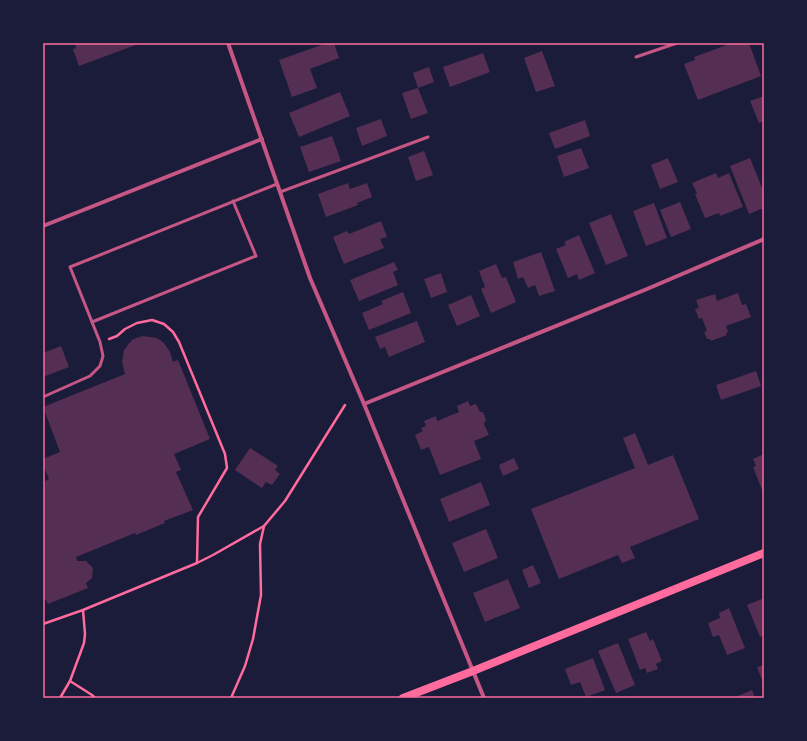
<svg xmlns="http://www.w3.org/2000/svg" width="807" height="741" viewBox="0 0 807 741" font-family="'IBM Plex Sans',sans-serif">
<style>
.building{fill:#542f53}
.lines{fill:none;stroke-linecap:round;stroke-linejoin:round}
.path{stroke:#ff6b9d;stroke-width:2.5}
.service{stroke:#c65784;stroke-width:3}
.minor{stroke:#c65784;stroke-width:4}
.secondary{stroke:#ff6b9d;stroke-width:8}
.neatline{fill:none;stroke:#ff6b9d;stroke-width:1.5}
</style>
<rect width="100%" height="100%" fill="#1b1b3a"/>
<g class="building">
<polygon points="75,43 141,43 79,66 73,49 76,48"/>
<polygon points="327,43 334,43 339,58 310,69 317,88 292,97 279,60"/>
<polygon points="732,43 749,43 761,76 698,100 684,64 695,60 694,57"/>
<polygon points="542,51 555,86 536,92 524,58"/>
<polygon points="483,53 490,72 450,87 443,67"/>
<polygon points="429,67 434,82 418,88 428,113 411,119 402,93 418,88 413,73"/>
<polygon points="340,92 350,116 299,137 289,113"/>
<polygon points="764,96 764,121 759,123 750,101"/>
<polygon points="381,119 387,136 362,146 356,128"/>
<polygon points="585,120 590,136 555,149 549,133"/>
<polygon points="332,136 341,161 309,172 300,147"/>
<polygon points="581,148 589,168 564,177 557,156"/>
<polygon points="424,151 433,175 416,181 408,157"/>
<polygon points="668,158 678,182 660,189 651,165"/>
<polygon points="750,158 764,193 764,208 749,214 730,166"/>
<polygon points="716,173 718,178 729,173 743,207 720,216 719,213 705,218 695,194 697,193 692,183"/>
<polygon points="348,183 350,189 367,183 372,197 357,203 358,205 326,217 318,194"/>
<polygon points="680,202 691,229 671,237 660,210"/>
<polygon points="654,203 667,238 646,246 633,211"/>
<polygon points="611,214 628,256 606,265 589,223"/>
<polygon points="381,221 387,237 380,239 384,248 344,264 333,237 347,231 349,234"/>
<polygon points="579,235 595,273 579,280 577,274 568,278 556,249 566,245 564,242"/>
<polygon points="541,252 555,291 539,296 535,285 528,288 523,277 518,279 513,262"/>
<polygon points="394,262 398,270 393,272 398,285 359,301 350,280"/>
<polygon points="496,264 502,278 506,277 516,302 491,313 481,289 485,287 479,271"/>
<polygon points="441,273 447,292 431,298 424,279"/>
<polygon points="403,292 411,313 369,330 362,313 383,304 381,301"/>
<polygon points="738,293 742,305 746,304 751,317 726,326 728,332 726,333 727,335 711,341 710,339 707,339 704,332 707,331 702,318 699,319 695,309 699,308 696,300 715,294 717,301"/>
<polygon points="471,295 480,316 457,326 448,305"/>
<polygon points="417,321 425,342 389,357 385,347 380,349 375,337"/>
<polygon points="143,336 157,338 164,343 170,352 173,362 178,360 210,439 174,454 181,470 176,472 193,510 164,521 165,523 136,535 135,533 76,557 77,561 86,561 93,568 92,578 86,583 88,588 48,604 46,600 43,600 43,482 49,479 43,465 43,459 60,452 43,407 125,374 122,362 124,350 132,340 136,338"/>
<polygon points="61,346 69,367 43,377 43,353"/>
<polygon points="756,371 761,386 721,400 716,385"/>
<polygon points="468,401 470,406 476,404 480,412 483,412 486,420 484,424 489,435 474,441 481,459 440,475 429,447 421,450 415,435 423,431 421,428 426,426 424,421 436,416 437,421 459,412 457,406"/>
<polygon points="635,433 648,465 673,455 699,519 630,547 635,558 622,563 618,555 559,579 531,509 635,468 623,438"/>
<polygon points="250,448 278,466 275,470 280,474 272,485 266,482 262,488 235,470"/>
<polygon points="764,454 764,495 753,467 756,466 753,459"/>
<polygon points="514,458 519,469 503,476 499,465"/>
<polygon points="481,482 490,505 449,522 440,499"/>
<polygon points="486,529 498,558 464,572 452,543"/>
<polygon points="533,565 541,583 529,588 522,570"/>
<polygon points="508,579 520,608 485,622 473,593"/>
<polygon points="764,598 764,635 760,637 747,605"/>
<polygon points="729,608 745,648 727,655 719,635 713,637 708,623 720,618 719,613"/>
<polygon points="646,632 650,641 653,639 662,661 656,664 658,669 647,673 645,668 640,670 628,639"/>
<polygon points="618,643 635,685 616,693 598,651"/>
<polygon points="593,658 605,690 586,697 580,682 571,685 565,669"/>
<polygon points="764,665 764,685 757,667"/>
<polygon points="752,690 755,698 739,698 738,696"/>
</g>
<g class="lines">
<g class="path">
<polyline points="109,339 117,336 125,329 137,323 152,320 164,324 173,332 179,342 225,454 227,468 198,517 197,563"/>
<polyline points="43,624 83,610 197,563 213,555 264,526 285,501 345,405"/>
<polyline points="70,681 92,695 95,698"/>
<polyline points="60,698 70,681 84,643 85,634 83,610"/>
<polyline points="231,698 245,666 253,639 261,595 260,544 264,526"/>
</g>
<g class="service">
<polyline points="636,57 677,43"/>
<polyline points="280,192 428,137"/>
<polyline points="233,201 256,256 92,322 70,267 277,184"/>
<polyline points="43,397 90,376 100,366 103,356 100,342 92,322"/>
</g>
<g class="minor">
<polyline points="228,43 310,278 364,404 484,698"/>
<polyline points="43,226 262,139"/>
<polyline points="364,404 647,289 764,239"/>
</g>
<polyline class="secondary" points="403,698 473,671 764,553"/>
</g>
<rect width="807" height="741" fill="none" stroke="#1b1b3a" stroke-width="88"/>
<rect x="44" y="44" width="719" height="653" class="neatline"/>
</svg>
